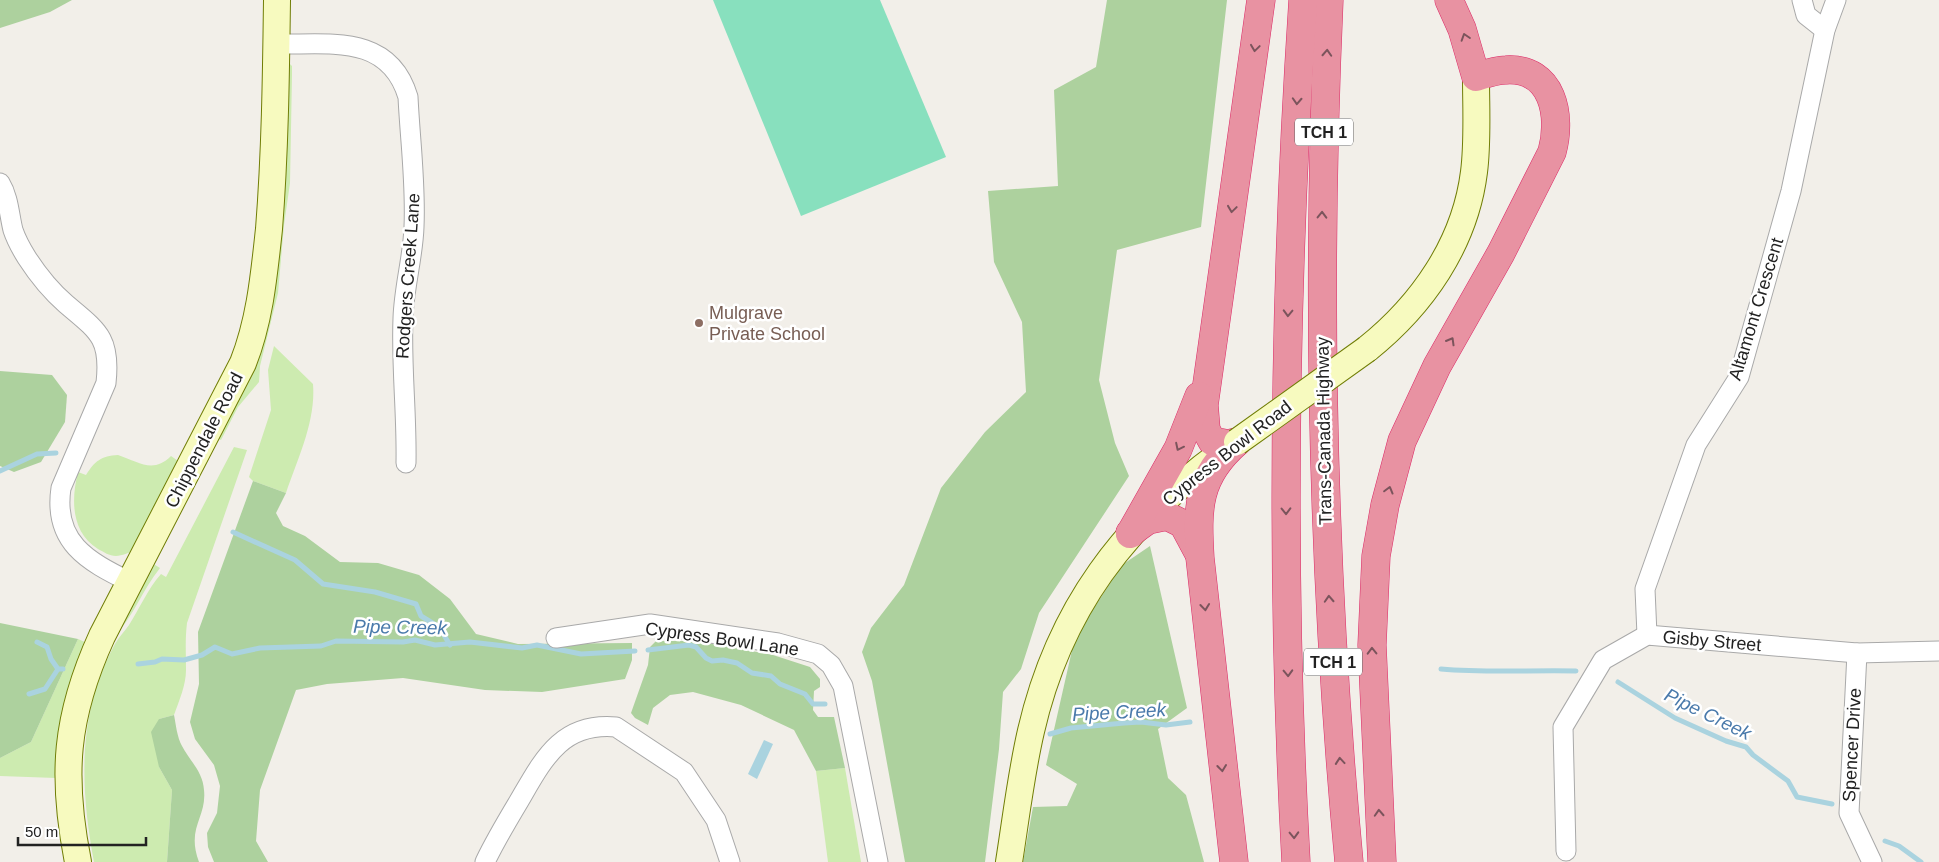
<svg xmlns="http://www.w3.org/2000/svg" width="1939" height="862" viewBox="0 0 1939 862" font-family="Helvetica,sans-serif">
<style>
.grass{fill:#cdebb0}
.forest{fill:#add19e}
.pitch{fill:#88e0be}
.water{fill:#aad3df}
.lines{fill:none;stroke-linecap:round;stroke-linejoin:round}
.stream{stroke:#aad3df;stroke-width:5}
.street-casing{stroke:#a9a9a9;stroke-width:21}
.secondary-casing{stroke:#707d05;stroke-width:28}
.highway-casing{stroke:#dc2a67;stroke-width:29}
.street{stroke:#fff;stroke-width:19}
.secondary{stroke:#f7fabf;stroke-width:26}
.highway{stroke:#e892a2;stroke-width:28}
.secondary-bridge-casing{stroke:#707d05;stroke-width:28;stroke-linecap:butt}
.secondary-bridge{stroke:#f7fabf;stroke-width:26}
.oneway{stroke:#7b545c}
.education-dot{fill:#8d6e63;stroke:#fff;stroke-width:2}
.labels{text-anchor:middle;dominant-baseline:central;stroke-width:5;stroke-linejoin:round;paint-order:stroke}
.shield{fill:#fff;stroke:#646464;stroke-width:1}
.shield-label{font-size:16px;font-weight:bold;fill:#222}
.street-label{font-size:18px;fill:#222;stroke:#fff}
.education-label{font-size:18px;fill:#785e54;stroke:#fff;text-anchor:start}
.water-label{font-size:19px;font-style:italic;fill:#4a7aab;stroke:#fff}
</style>
<rect width="100%" height="100%" fill="#f2efe9"/>
<g class="grass">
<polygon points="289,63 292,66 292,75 290,183 284,225 278,293 260,366 259,382 238,407 221,440 217,438 247,380"/>
<path d="M274,346L313,384C316,421 298,458 286,493L253,481L249,477L271,410L268,370Z"/>
<path d="M234,447L247,450L187,623C185,639 186,653 186,670C186,685 179,701 174,715L159,719V767L172,790L167,862H94C80,788 77,712 115,644C119,637 124,632 129,625C140,608 147,590 161,574L166,577Z"/>
<path d="M118,455C139,462 153,474 171,456L181,463L135,551C129,552 122,556 116,556C109,556 104,552 98,549C71,532 71,500 78,472L86,475C95,461 101,456 118,455Z"/>
<path d="M152,563L160,568C143,589 133,617 114,637Z"/>
<polygon points="78,639 87,643 56,778 0,776 0,758 31,742"/>
<polygon points="845,768 861,862 828,862 816,771"/>
</g>
<g class="forest">
<polygon points="0,0 72,0 50,12 0,28"/>
<polygon points="1107,0 1227,0 1201,227 1117,250 1099,380 1115,443 1129,476 1039,613 1021,669 1003,692 999,749 985,862 905,862 872,681 862,652 871,628 904,585 941,488 985,432 1026,392 1022,322 994,262 988,191 1058,186 1054,90 1096,67"/>
<polygon points="0,371 52,375 67,395 65,422 41,462 14,472 0,466"/>
<polygon points="253,481 286,493 276,513 283,526 305,536 340,562 378,563 419,575 450,599 476,634 518,644 632,643 632,660 625,679 542,692 485,690 403,678 327,684 296,690 260,790 256,841 268,862 214,862 208,847 207,833 217,813 220,786 214,765 195,739 190,722 199,684 198,632"/>
<polygon points="1150,546 1187,708 1158,729 1168,778 1186,795 1204,862 1023,862 1033,807 1067,806 1077,784 1046,765 1075,637 1122,565"/>
<polygon points="0,623 78,639 31,742 0,758"/>
<polygon points="656,641 696,641 773,655 810,667 820,679 820,687 814,691 813,710 818,717 834,717 845,768 816,771 794,730 741,705 693,692 670,695 653,708 648,725 635,718 631,713 648,665 650,647"/>
<path d="M174,715C176,725 177,737 182,746C190,761 203,772 204,790C207,818 186,827 199,862H167L172,790L159,767L151,732L159,719Z"/>
</g>
<polygon class="pitch" points="713,0 880,0 946,157 801,216"/>
<polygon class="water" points="764,740 773,744 757,779 748,774"/>
<g class="lines">
<g class="stream">
<polyline points="0,471 37,454 56,453"/>
<polyline points="233,532 295,560 323,584 375,592 416,604 421,616 439,627 450,645"/>
<polyline points="37,642 47,647 51,659 58,669 63,669"/>
<polyline points="648,650 689,645 696,647 706,658 712,661 723,660 737,663 752,673 771,676 780,684 805,694 813,704 825,704"/>
<polyline points="138,664 155,662 162,659 184,660 202,655 215,647 232,654 260,648 321,646 336,641 403,642 415,640 435,645 470,642 522,648 537,645 581,654 635,651"/>
<path d="M1441,669C1486,673 1530,670 1576,671"/>
<polyline points="1618,682 1675,718 1726,741 1746,747 1753,755 1788,781 1797,797 1832,804"/>
<polyline points="29,694 45,689 58,669"/>
<polyline points="1050,734 1071,728 1124,723 1141,722 1166,725 1190,722"/>
<polyline points="1885,841 1899,846 1921,862"/>
</g>
<g class="street-casing">
<g id="street">
<polyline points="1802,0 1806,15 1825,30"/>
<path d="M276,44C329,45 389,33 408,97C410,140 416,183 414,227C413,257 404,287 403,318C401,366 407,414 406,463"/>
<path d="M0,183C9,198 9,214 13,230C16,239 22,250 27,258C38,275 51,291 66,304C98,331 111,338 106,383L61,488C53,542 87,561 130,582"/>
<polyline points="1647,635 1645,589 1696,445 1739,377 1791,191 1825,30 1836,0"/>
<polyline points="556,638 650,624 778,643 818,654 831,665 843,686 878,862"/>
<polyline points="1857,653 1849,813 1872,862"/>
<polyline points="1566,851 1563,727 1603,660 1647,635 1857,653 1939,651"/>
<path d="M485,862C495,841 507,821 519,801C543,760 561,722 616,727L684,772L716,820L730,862"/>
</g>
</g>
<g class="secondary-casing">
<g id="secondary">
<path d="M1367,349C1422,305 1465,244 1474,172C1478,141 1476,109 1476,77"/>
<path d="M78,862C61,776 65,717 102,636L243,363C260,320 264,275 269,229C275,153 276,77 277,0"/>
<path d="M1009,862C1016,818 1021,774 1031,731C1059,609 1125,523 1224,451"/>
</g>
</g>
<g class="highway-casing">
<g id="highway">
<path d="M1329,0C1316,288 1322,575 1349,862"/>
<polyline points="1237,442 1228,444 1212,441 1206,430 1204,405 1261,0"/>
<polyline points="1130,533 1148,520 1167,516 1183,524 1198,552"/>
<polyline points="1130,534 1178,449 1199,396"/>
<path d="M1234,862L1200,558C1197,508 1197,477 1237,442"/>
<path d="M1296,862C1280,575 1284,287 1303,0"/>
<path d="M1382,862L1372,645L1376,556L1385,505L1402,441L1437,366L1501,253L1552,152C1562,116 1553,67 1506,70C1496,70 1485,74 1476,77L1462,29L1449,0"/>
</g>
</g>
<use href="#street" class="street"/>
<use href="#secondary" class="secondary"/>
<use href="#highway" class="highway"/>
<g class="secondary-bridge-casing">
<polyline id="secondary-bridge" points="1237,442 1367,349"/>
</g>
<use href="#secondary-bridge" class="secondary-bridge"/>
</g>
<defs><path id="oneway-chevron" d="M-2-3.5L2.5 0L-2 3.5" fill="none" stroke-width="1.6" stroke-linecap="round" stroke-linejoin="round" transform="scale(1.25)"/></defs>
<g class="oneway">
<use href="#oneway-chevron" transform="translate(1465 37) rotate(-108)"/>
<use href="#oneway-chevron" transform="translate(1255 48) rotate(98)"/>
<use href="#oneway-chevron" transform="translate(1327 53) rotate(-87)"/>
<use href="#oneway-chevron" transform="translate(1297 101) rotate(93)"/>
<use href="#oneway-chevron" transform="translate(1232 209) rotate(98)"/>
<use href="#oneway-chevron" transform="translate(1322 215) rotate(-89)"/>
<use href="#oneway-chevron" transform="translate(1288 313) rotate(92)"/>
<use href="#oneway-chevron" transform="translate(1451 341) rotate(-60)"/>
<use href="#oneway-chevron" transform="translate(1179 447) rotate(116)"/>
<use href="#oneway-chevron" transform="translate(1389 490) rotate(-75)"/>
<use href="#oneway-chevron" transform="translate(1286 511) rotate(89)"/>
<use href="#oneway-chevron" transform="translate(1329 599) rotate(-93)"/>
<use href="#oneway-chevron" transform="translate(1205 607) rotate(84)"/>
<use href="#oneway-chevron" transform="translate(1372 651) rotate(-91)"/>
<use href="#oneway-chevron" transform="translate(1288 673) rotate(88)"/>
<use href="#oneway-chevron" transform="translate(1340 761) rotate(-95)"/>
<use href="#oneway-chevron" transform="translate(1222 768) rotate(83)"/>
<use href="#oneway-chevron" transform="translate(1379 813) rotate(-93)"/>
<use href="#oneway-chevron" transform="translate(1294 835) rotate(88)"/>
</g>
<circle class="education-dot" cx="699" cy="323" r="5"/>
<g class="labels">
<g class="shield">
<rect x="1295" y="118.5" width="58" height="27" rx="4"/>
<rect x="1304" y="648.5" width="58" height="27" rx="4"/>
</g>
<g class="shield-label">
<text x="1324" y="132">TCH 1</text>
<text x="1333" y="662">TCH 1</text>
</g>
<g class="street-label">
<text transform="translate(408 276) rotate(-86)">Rodgers Creek Lane</text>
<text transform="translate(1756 309) rotate(-73)">Altamont Crescent</text>
<text transform="translate(1324 431) rotate(-91)">Trans-Canada Highway</text>
<text transform="translate(204 440) rotate(-63)">Chippendale Road</text>
<text transform="translate(1227 453) rotate(-38)">Cypress Bowl Road</text>
<text transform="translate(722 639) rotate(8)">Cypress Bowl Lane</text>
<text transform="translate(1712 641) rotate(5)">Gisby Street</text>
<text transform="translate(1852 745) rotate(-87)">Spencer Drive</text>
</g>
<g class="education-label">
<text x="709" y="313">Mulgrave<tspan x="709" dy="21">Private School</tspan></text>
</g>
<g class="water-label">
<text transform="translate(400 627) rotate(1)">Pipe Creek</text>
<text transform="translate(1119 712) rotate(-3)">Pipe Creek</text>
<text transform="translate(1708 714) rotate(26)">Pipe Creek</text>
</g>
</g>
<path d="M18 837v8h128v-8" fill="none" stroke="#222222" stroke-width="2.5"/>
<text x="25" y="837" font-size="15" fill="#222222" stroke="#ffffff" stroke-width="4" paint-order="stroke">50 m</text>
</svg>
